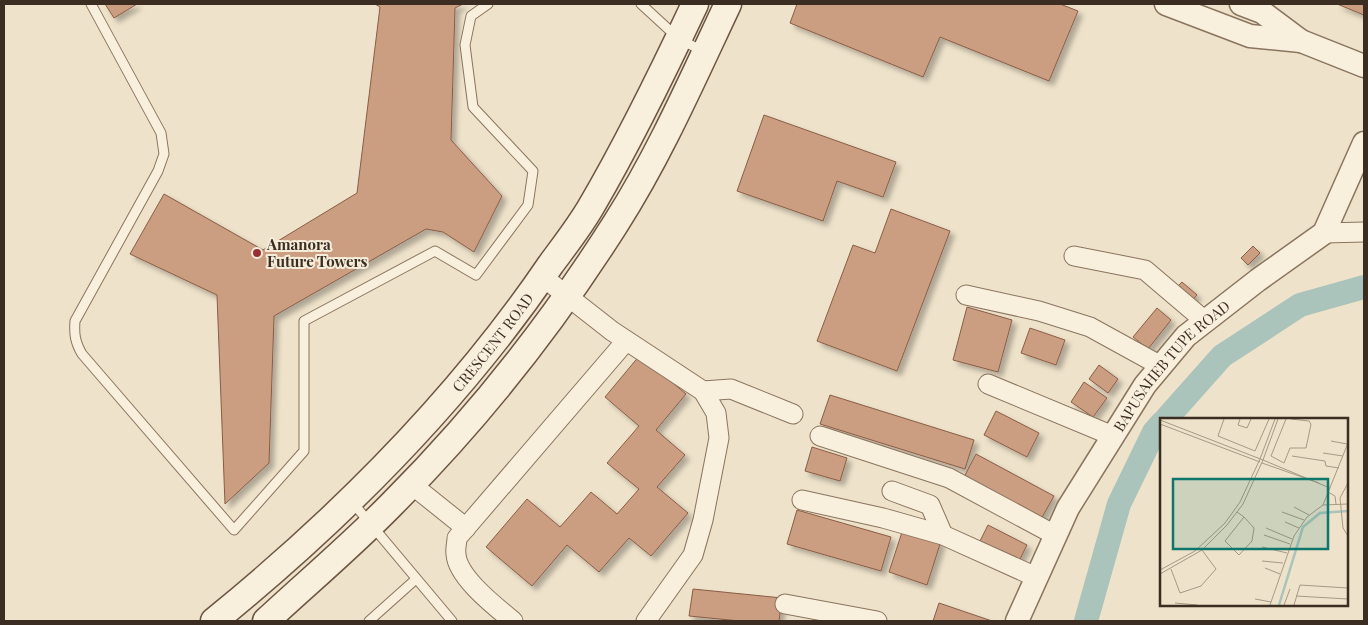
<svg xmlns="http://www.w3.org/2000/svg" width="1368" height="625" viewBox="0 0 1368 625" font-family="'Playfair Display',serif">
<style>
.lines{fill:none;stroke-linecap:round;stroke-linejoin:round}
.canal{stroke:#aac3bb;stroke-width:24}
.building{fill:#cb9d81;stroke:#895d45;filter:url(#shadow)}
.service-casing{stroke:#8a745e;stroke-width:11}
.minor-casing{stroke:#8a745e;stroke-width:21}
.tertiary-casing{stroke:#8a745e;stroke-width:25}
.secondary-casing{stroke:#6c5541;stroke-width:29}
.service{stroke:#f8efdd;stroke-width:9}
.minor{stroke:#f8efdd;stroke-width:19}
.tertiary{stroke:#f8efdd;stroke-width:22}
.secondary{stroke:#f8efdd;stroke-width:26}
.poi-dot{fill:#983034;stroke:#f5ecd9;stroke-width:2}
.labels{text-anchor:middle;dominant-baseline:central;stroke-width:4;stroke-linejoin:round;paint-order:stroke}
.poi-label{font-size:15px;font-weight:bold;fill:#3b2d21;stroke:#f5ecd9;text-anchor:start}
.street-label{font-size:15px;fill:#3b2d21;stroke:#f5ecd9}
.inset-river{fill:none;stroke:#aac3bb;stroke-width:2.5}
.inset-road{fill:none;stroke:#a69a86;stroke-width:1}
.view{fill:#0f766e;fill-opacity:0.15;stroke:#0f766e;stroke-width:2.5}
.inset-edge{fill:none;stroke:#3b2d21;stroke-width:2.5}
</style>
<defs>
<filter id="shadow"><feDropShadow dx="4.5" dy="4.5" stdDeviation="2.5" flood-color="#0004"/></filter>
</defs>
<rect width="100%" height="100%" fill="#eee2ca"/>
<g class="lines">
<g class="canal">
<polyline points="1166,419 1222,356 1300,305 1364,287"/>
<polyline points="1086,621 1119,504 1154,432 1162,423"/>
</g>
</g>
<g class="building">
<polygon points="105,4 137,4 114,18"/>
<polygon points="375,4 463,4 455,8 451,140 502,196 474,252 443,232 426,229 274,316 269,463 225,504 217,295 130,254 164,194 263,250 357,193 380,7"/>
<polygon points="797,4 1060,4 1078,11 1049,81 940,37 923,77 790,23"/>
<polygon points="1337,4 1364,4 1364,15"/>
<polygon points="764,115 896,162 883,197 837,181 823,221 737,191"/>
<polygon points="891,209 950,231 897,371 817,341 853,245 875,253"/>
<polygon points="1253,246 1260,253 1248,265 1241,258"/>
<polygon points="1182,282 1197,295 1189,304 1174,290"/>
<polygon points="967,307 1012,320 998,372 953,360"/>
<polygon points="1157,308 1171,320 1148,349 1133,337"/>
<polygon points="1030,328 1065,340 1056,365 1021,353"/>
<polygon points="640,355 686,394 656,430 685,455 657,487 688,513 651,556 629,538 599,572 567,545 532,586 486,547 527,499 560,527 591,492 617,514 639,489 607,463 639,426 605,397"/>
<polygon points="1099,365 1118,379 1108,393 1089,379"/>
<polygon points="1084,382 1107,398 1093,417 1071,402"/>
<polygon points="830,395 974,440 965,469 820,424"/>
<polygon points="996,411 1039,433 1027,457 984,435"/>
<polygon points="812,447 847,458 840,481 805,471"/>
<polygon points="976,454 1054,496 1040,521 963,479"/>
<polygon points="797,510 891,537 881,571 787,544"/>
<polygon points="988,525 1027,545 1019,561 980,541"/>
<polygon points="903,529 941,541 927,585 889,572"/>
<polygon points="693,589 782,598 779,621 740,621 689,616"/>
<polygon points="939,603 992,621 933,621"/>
</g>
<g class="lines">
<g class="service-casing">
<g id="service">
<path d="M91,4L161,133L164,154L158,171L75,321C74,334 75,342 82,354L234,530L304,451V321L435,251L476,275L528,205L533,171L473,107L465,45L471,16L488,4"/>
<polyline points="641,4 678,38 704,52"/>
<polyline points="353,503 452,621"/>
<polyline points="369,621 416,579"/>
</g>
</g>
<g class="minor-casing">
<g id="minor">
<polyline points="1324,233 1364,232"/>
<polyline points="1074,256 1145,270 1205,321"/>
<polyline points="543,277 612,331 703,391 716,413 719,438 703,520 693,555 646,621"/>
<polyline points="966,295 1039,311 1090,327 1161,366"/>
<polyline points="988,384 1113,436"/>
<polyline points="703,391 731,389 793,414"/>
<polyline points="820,436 949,478 1055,535"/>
<polyline points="411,484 466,528"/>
<polyline points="892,491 930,505 943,535"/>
<polyline points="802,500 883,518 943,535 1036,577"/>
<polyline points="785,604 877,621"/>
<path d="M513,621C496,607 457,577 456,554C455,549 457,543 457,538L626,341"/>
</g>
</g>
<g class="tertiary-casing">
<g id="tertiary">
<polyline points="1166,4 1250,36 1301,41"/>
<polyline points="1241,4 1262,12 1301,41 1364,66"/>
<path id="s1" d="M1017,621L1068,508L1145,385L1186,336L1258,280L1324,233L1364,143"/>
</g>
</g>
<g class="secondary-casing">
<g id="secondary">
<path id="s2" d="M214,621C342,517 458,401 551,264C565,245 580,226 592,205C630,140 663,72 695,4"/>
<path d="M266,621C308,582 352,545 392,504C477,419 552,324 616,223C660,154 693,78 728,4"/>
</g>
</g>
<use href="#service" class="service"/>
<use href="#minor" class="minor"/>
<use href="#tertiary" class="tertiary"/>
<use href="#secondary" class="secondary"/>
</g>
<circle class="poi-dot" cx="257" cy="253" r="5"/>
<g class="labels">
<g class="poi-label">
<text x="267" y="244">Amanora<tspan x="267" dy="17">Future Towers</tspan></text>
</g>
<g class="street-label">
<text stroke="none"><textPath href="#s2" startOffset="395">CRESCENT ROAD</textPath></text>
<text stroke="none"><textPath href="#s1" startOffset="301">BAPUSAHEB TUPE ROAD</textPath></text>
</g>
</g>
<g transform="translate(1160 418)">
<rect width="188" height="188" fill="#eee2ca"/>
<path class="inset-river" d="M119,187L143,109L160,95L188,93"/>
<path class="inset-road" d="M64,1L58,18L95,33L109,1M80,1L78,7L87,10L91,1M118,1L103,42L170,70M126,1L111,38L124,45L130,30H146L151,6L149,3L131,1M0,2L103,42L83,86L67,107L42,132L0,156M0,6L100,44M171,23L187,26M163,35L183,38M132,38L165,43L166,48L179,50M100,41L115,1M102,45L159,65M188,65L180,80L183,110L188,118M168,74L175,78L176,86M163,87L188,86M134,89L149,97M77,94L84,99L65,123L79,137L92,123L94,110L84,99M122,94L144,102M125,104L139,110M106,110L132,121M104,117L130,126M102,129L127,135M102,143L123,145M105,150L120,156M11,151L20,175L41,168L56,151L42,132M0,152L35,133L65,105L80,84L100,41M136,178L188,181M95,181L111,184M15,185L37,187M110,187L134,118L147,99L163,87L188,25M124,187L130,171M134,187L140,167L188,170"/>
<path class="view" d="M13,61H168V131H13Z"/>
<rect width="188" height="188" class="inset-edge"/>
</g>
<rect width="1368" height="625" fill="none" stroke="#3b2d21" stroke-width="10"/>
</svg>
